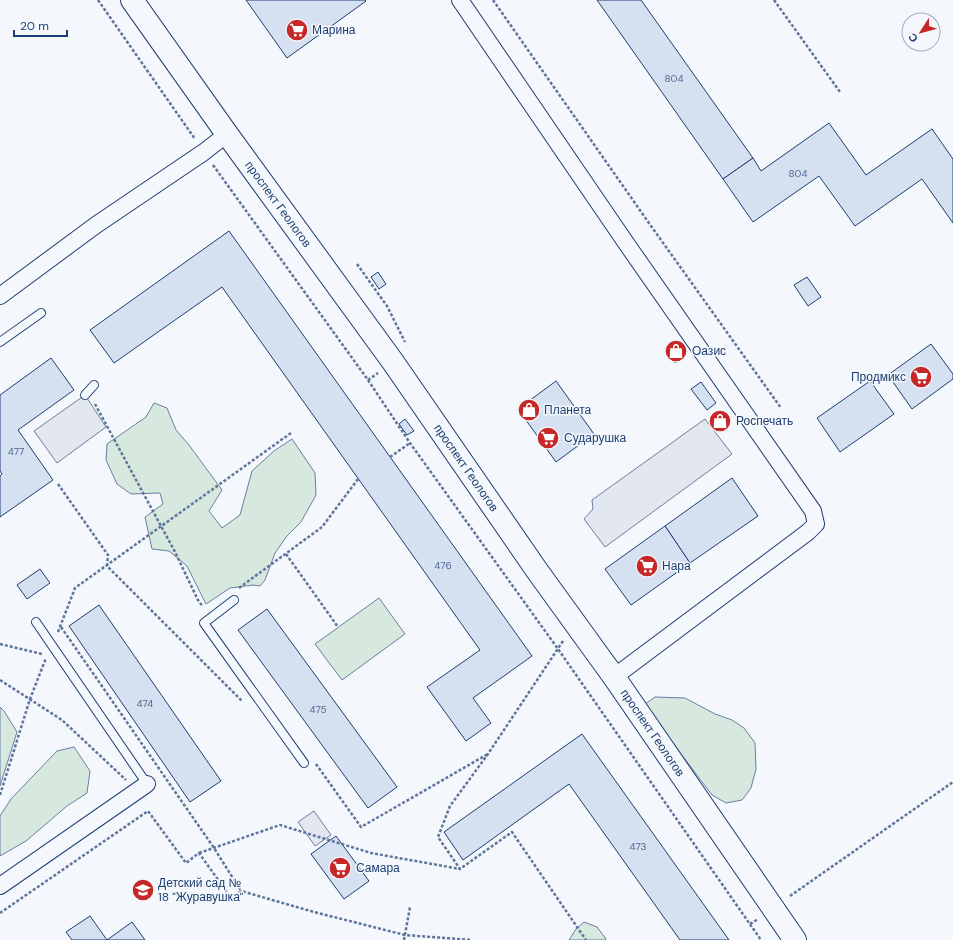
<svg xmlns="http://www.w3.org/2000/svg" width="953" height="940" viewBox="0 0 953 940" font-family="'DM Sans',sans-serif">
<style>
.green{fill:#d7e8df;stroke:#687fa3}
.parking{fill:#e3e8f0;stroke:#687fa3}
.building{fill:#d5e0f0;stroke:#1d3f73}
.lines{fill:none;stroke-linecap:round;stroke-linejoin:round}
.lane-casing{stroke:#1d3f73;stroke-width:10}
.street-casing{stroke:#1d3f73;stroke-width:18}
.secondary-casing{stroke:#1d3f73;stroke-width:24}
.path{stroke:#5e769c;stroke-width:2.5;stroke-dasharray:3 2;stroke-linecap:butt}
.lane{stroke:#f4f7fb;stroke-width:8}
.street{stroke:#f4f7fb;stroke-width:16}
.secondary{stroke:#f4f7fb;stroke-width:22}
.labels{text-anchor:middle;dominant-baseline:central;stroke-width:3;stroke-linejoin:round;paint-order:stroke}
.number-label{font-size:10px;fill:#4b6792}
.poi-label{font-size:12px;fill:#1d3f73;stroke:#f4f7fb;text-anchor:start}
.street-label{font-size:12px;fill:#1d3f73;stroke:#f4f7fb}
</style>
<rect width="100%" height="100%" fill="#f4f7fb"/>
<g class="green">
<polygon points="154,403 167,408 176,430 189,445 222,490 209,511 222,528 240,515 252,471 274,451 292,439 315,473 316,495 301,522 287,536 275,553 265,580 260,586 253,585 230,588 206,604 187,566 169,551 152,549 145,517 163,504 160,493 131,494 117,484 106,460 107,444 146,417"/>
<polygon points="379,598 405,634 342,680 315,644"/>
<polygon points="655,697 685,698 715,714 732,720 744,728 755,743 756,769 751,788 742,800 726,803 712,795 644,705"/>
<polygon points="0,707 4,711 17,732 0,786"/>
<polygon points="74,747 90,771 87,793 67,806 26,841 0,856 0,816 11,799 57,751"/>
<polygon points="584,922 597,927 606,939 605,940 569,940 576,929"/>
</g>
<g class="parking">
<polygon points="85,395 106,427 57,463 34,431"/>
<polygon points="705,419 732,454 605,547 584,519 593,509 592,500"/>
<polygon points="314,811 331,835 315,846 298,822"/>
</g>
<g class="building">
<polygon points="246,0 365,0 366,1 287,58"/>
<polygon points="597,0 641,0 753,158 723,179"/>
<polygon points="829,123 866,175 932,129 953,159 953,223 922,179 855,226 819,176 753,222 723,179 753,158 761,171"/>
<polygon points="229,231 532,656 473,698 491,723 466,741 427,687 480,650 222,287 114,363 90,330"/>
<polygon points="378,272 386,284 379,289 371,277"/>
<polygon points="807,277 821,297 808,306 794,285"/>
<polygon points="677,340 687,354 675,363 665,348"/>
<polygon points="931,344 953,374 953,379 912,409 888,375"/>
<polygon points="51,358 74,390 18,430 53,480 0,517 0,476 2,474 0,471 0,395"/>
<polygon points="556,381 594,434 556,462 518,409"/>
<polygon points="870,381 894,414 840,452 817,418"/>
<polygon points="701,382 716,403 707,410 691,389"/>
<polygon points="721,414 727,423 720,428 714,419"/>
<polygon points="405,419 414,431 407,435 399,424"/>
<polygon points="732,478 758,516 690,563 665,526"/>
<polygon points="665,526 690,563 631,605 605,569"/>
<polygon points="40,569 50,583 27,599 17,585"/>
<polygon points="99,605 221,781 190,802 69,626"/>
<polygon points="267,609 397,787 368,808 238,630"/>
<polygon points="582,734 729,940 680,940 569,784 463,860 444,832"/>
<polygon points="336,836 369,881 344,899 311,854"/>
<polygon points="90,916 107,940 132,922 145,940 72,940 66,932"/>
</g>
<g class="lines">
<g class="lane-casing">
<g id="lane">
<polyline points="0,342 41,313"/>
<polyline points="85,395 94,385"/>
<polyline points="234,600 204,623 304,763"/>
<polyline points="36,622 147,784"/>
</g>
</g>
<g class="street-casing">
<g id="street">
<polyline points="460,0 626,243 813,511 816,524 808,532 614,677"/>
<polyline points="0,296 96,225 204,152 227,134"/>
<polyline points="0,886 147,784"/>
</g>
</g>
<g class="secondary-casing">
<g id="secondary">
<path id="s1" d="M132,0L227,134L393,362L538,572L614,677L795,940"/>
</g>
</g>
<g class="path">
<polyline points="98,0 195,139"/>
<polyline points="493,0 651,226 781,408"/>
<polyline points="774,0 840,92"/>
<polyline points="213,165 368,380 410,443 558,649 761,940"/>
<polyline points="357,264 387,306 405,342"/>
<polyline points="368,380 378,373"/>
<polyline points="95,404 174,550 198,600 203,607"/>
<polyline points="390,457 410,443"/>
<polyline points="58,484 108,555 107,566 242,701"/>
<polyline points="286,554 338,627"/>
<polyline points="239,588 322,527 358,479"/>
<polyline points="61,627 214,848 241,891"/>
<polyline points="58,632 75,588 291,433"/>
<polyline points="563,641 488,754 450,806 438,837 460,869 512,832 586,940"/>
<polyline points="0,644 42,654"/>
<polyline points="0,680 62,720 126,780"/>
<polyline points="316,764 361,827 488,754"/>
<polyline points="0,795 30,699 46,658"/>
<polyline points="199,853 280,825 371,853 460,869"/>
<polyline points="790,896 953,782"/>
<polyline points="0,913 148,811 186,863 199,853 231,898 241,891 314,912 405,935 472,940"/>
<polyline points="750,924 758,919"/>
<polyline points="404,940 410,907"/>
</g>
<use href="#lane" class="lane"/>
<use href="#street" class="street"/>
<use href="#secondary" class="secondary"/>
</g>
<defs>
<g id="supermarket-disc" transform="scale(1.15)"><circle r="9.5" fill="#c62828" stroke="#f4f7fb"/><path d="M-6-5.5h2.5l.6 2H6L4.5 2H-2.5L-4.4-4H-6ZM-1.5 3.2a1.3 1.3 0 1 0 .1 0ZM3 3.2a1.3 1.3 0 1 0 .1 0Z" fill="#fff"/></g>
<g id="shop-disc" transform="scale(1.15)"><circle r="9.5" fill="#c62828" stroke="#f4f7fb"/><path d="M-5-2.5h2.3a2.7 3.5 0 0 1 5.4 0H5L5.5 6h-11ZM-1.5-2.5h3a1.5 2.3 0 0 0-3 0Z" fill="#fff"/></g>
<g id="school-disc" transform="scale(1.15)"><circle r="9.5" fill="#c62828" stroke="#f4f7fb"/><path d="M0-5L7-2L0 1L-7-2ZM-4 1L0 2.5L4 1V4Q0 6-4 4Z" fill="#fff"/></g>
</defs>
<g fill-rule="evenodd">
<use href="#supermarket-disc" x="297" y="30"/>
<use href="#shop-disc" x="676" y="351"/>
<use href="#supermarket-disc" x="921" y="377"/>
<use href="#shop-disc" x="529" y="410"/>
<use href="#shop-disc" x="720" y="421"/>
<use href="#supermarket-disc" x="548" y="438"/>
<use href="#supermarket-disc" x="647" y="566"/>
<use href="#supermarket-disc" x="340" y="868"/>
<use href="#school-disc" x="143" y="890"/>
</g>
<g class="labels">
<g class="number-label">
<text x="674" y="78">804</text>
<text x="798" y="173">804</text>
<text x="16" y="451">477</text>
<text x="443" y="565">476</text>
<text x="145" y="703">474</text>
<text x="318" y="709">475</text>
<text x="638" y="846">473</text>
</g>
<g class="poi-label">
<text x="312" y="30">Марина</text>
<text x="692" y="351">Оазис</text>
<text x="906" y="377" text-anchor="end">Продмикс</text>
<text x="544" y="410">Планета</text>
<text x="736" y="421">Роспечать</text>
<text x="564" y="438">Сударушка</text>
<text x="662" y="566">Нара</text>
<text x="356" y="868">Самара</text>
<text x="158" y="883">Детский сад №<tspan x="158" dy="14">18 "Журавушка"</tspan></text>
</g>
<g class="street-label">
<text stroke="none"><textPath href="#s1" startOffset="251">проспект Геологов</textPath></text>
<text stroke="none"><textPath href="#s1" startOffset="575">проспект Геологов</textPath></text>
<text stroke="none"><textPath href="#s1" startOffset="899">проспект Геологов</textPath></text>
</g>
</g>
<g transform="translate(921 32) rotate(234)"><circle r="19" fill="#f4f7fb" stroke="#9eadc5"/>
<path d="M0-3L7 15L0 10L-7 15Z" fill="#c62828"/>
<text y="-6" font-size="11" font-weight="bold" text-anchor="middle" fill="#1d3f73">С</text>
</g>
<path d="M14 30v6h53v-6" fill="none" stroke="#1d3f73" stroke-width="2"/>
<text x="20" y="30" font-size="12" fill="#1d3f73" stroke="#f4f7fb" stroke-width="3" paint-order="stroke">20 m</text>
</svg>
